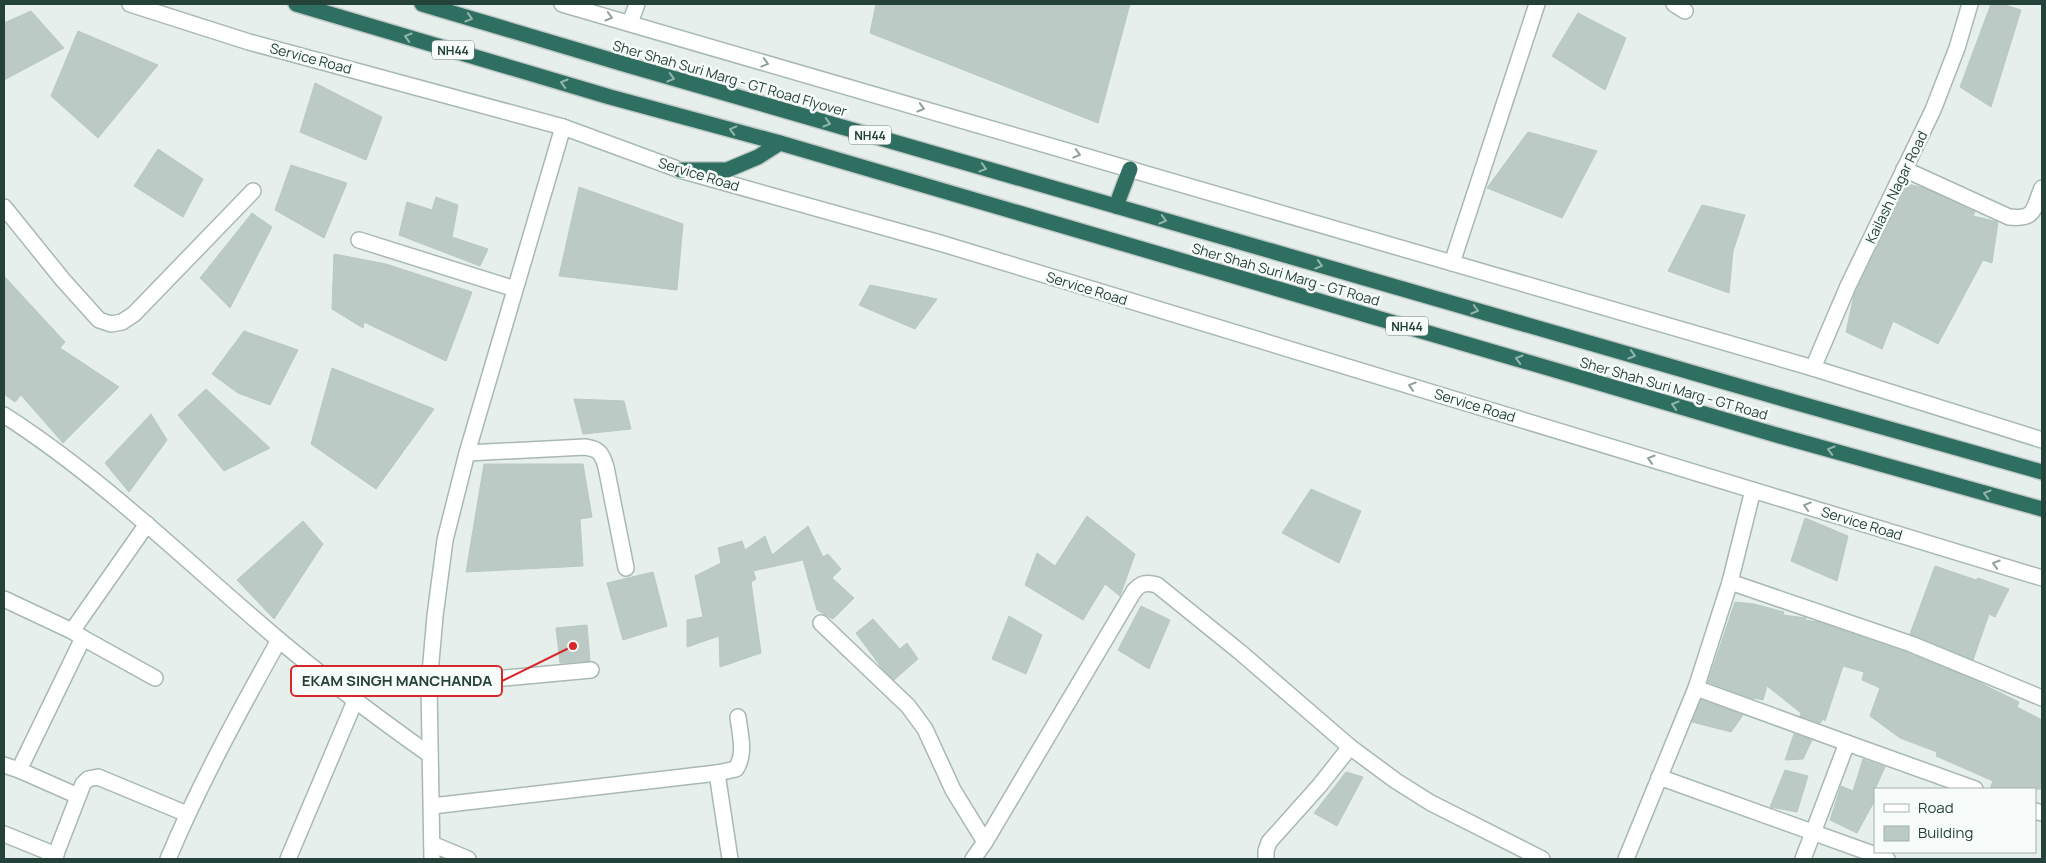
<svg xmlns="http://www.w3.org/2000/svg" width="2046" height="863" viewBox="0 0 2046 863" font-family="Manrope,sans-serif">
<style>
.building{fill:#bbcac4;stroke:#b8c9c2}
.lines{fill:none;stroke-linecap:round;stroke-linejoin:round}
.minor-casing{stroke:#a8b8b2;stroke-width:18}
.highway-casing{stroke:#c2cac8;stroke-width:18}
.minor{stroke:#fff;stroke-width:15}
.highway{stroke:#2f6f62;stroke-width:15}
.oneway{stroke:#92a09c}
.oneway2{stroke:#93b5ae}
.labels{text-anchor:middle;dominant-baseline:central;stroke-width:5;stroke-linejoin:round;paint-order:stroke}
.shield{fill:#f7fbf9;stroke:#637a73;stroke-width:1}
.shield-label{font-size:12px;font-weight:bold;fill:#24423a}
.street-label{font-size:14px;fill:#24423a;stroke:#f7fbf9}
.leader{fill:none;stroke:#d62828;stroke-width:2}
.callout-dot{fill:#d62828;stroke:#f7fbf9;stroke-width:2}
.callout{fill:#f7fbf9;stroke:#d62828;stroke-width:2}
.callout-label{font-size:15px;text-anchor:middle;font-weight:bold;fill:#24423a}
</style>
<rect width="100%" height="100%" fill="#e6efeb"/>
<g class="building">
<polygon points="876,4 1130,4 1098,123 870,33"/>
<polygon points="1991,4 2002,4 2021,10 1991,107 1960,87"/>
<polygon points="31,11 64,48 4,80 4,23"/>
<polygon points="1578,13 1626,38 1605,90 1552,56"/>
<polygon points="78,31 158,65 98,138 51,96"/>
<polygon points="315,83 382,117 366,160 300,132"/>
<polygon points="1528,132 1597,151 1562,218 1487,188"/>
<polygon points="158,149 203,179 183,217 134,186"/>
<polygon points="291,165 347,183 324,238 275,210"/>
<polygon points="1908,184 1924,188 1975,212 1973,216 1998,222 1992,263 1983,260 1938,344 1893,321 1882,349 1846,332 1854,295"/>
<polygon points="579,187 683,224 677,290 559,276"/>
<polygon points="436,197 458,205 452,237 488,249 480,266 399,235 407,202 432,210"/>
<polygon points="1702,205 1745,215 1733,251 1729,293 1668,271"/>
<polygon points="252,213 272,227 230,308 200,278"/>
<polygon points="334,254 386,264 472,292 446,361 364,322 363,328 332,309"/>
<polygon points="4,276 65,342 60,348 119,387 63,443 21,395 15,402 4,394"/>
<polygon points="870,285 937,299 915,329 859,305"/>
<polygon points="244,331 298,350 270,405 238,393 212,374"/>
<polygon points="332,368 434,409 376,489 311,444"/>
<polygon points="206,389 270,448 224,471 178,415"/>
<polygon points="574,399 624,401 631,429 583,434"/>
<polygon points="151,414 167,440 129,492 105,463"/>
<polygon points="484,464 583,464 592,517 580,519 583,566 466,572"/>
<polygon points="1311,489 1361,511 1339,563 1282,533"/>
<polygon points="1087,516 1135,554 1120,596 1105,584 1083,620 1025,585 1037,553 1055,566"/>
<polygon points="1805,518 1848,536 1837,581 1791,561"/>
<polygon points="303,521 323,544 274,619 237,580"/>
<polygon points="808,526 823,557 828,554 841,569 832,578 854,598 833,619 817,610 803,560 753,571 756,579 751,582 761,653 720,667 719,636 687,647 687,620 703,617 695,576 721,563 718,548 742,541 745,550 765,536 772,555"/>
<polygon points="1935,566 1976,580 1978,578 2009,589 1995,617 1989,614 1973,660 1910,634"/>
<polygon points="653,572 667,626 623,640 607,583"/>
<polygon points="1735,602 1754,604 1784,612 1783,615 1806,618 1805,620 1818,622 1908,653 1968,677 2019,702 2017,707 2042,720 2042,789 1990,789 1993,781 1936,756 1937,752 1900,738 1870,716 1880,688 1862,680 1864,672 1843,666 1825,721 1823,719 1820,723 1800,716 1801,713 1767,686 1763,700 1754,698 1753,699 1708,682"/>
<polygon points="1141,606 1170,620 1149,669 1118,650"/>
<polygon points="1009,616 1042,635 1026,674 992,659"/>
<polygon points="873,619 900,649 907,643 918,659 894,680 884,671 856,633"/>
<polygon points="587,625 590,661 560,663 556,628"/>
<polygon points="1701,700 1743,715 1731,732 1692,722"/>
<polygon points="1794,734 1812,740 1803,759 1785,760"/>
<polygon points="1863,759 1885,767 1875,789 1875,800 1857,833 1830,820 1841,786 1853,791"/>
<polygon points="1785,770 1808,776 1797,812 1770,807"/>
<polygon points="1346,772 1363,777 1337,826 1314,813"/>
</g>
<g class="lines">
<g class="minor-casing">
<g id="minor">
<polyline points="130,4 249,42 563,127 680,170 940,243 2042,578"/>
<polyline points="562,4 1813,368 2042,440"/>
<polyline points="1674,4 1685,11"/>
<polyline points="630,23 637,4"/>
<path d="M1904,169L2009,217C2036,220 2033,209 2042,188"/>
<polyline points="4,207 63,280 99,320 111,324 122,322 134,314 253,191"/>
<polyline points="359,240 515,289"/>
<polyline points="1452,263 1537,4"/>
<polyline points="1813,368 1848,286 1933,110 1957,48 1970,4"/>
<path d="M4,415C104,479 189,564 279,640C328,681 378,718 430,755"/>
<path d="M467,453L585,447C599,449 602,453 606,467L626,568"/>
<polyline points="1730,582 1911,644 2042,698"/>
<polyline points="4,599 72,631"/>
<polyline points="821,623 908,706 925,729 953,790 985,842"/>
<polyline points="83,638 155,678"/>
<polyline points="429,685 591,670"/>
<polyline points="1696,688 1847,743 1803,859"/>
<polyline points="1847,743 1975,789"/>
<polyline points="4,765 19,770"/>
<polyline points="717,773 730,859"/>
<polyline points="1659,777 1887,859"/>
<polyline points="78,796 19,770 83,638 72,631 147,524"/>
<path d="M432,806L717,773L736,769C746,753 740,735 738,717"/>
<polyline points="2035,811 2042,813"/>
<polyline points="4,834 56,855"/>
<polyline points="432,844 468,859"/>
<polyline points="54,859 83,784 88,779 98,777 187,814"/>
<path d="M168,859C200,783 239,712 279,640"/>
<polyline points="288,859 355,701"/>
<polyline points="432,859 429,685 435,616 445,540 467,453 563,127"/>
<path d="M973,859L985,842L1134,591C1141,583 1146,582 1157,585L1240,652L1350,747L1396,781L1431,803L1542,859"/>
<polyline points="1266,859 1266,851 1269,842 1320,785 1350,747"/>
<polyline points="1626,859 1696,688 1730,582 1753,490"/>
</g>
</g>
<g class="highway-casing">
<g id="highway">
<polyline points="296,4 610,97 780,143 1780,436 2042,509"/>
<polyline points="422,4 624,64 1794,402 2042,472"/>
<polyline points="680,170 727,170 758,157 780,143"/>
<polyline points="1116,206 1130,169"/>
</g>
</g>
<use href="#minor" class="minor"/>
<use href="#highway" class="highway"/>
</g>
<defs><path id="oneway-chevron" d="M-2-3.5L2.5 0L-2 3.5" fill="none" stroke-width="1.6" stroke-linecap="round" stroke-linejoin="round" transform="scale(1.25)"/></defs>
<g class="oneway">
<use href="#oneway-chevron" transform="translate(609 17) rotate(16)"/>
<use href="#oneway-chevron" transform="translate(765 63) rotate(16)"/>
<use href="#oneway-chevron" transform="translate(921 108) rotate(16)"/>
<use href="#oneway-chevron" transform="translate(1077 154) rotate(16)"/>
<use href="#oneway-chevron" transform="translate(1412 386) rotate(-163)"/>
<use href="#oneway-chevron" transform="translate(1651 459) rotate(-163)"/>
<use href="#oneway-chevron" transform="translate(1807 506) rotate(-163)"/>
<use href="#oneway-chevron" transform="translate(1996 564) rotate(-163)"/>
</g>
<g class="oneway2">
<use href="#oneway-chevron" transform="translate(469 18) rotate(17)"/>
<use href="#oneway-chevron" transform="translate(408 37) rotate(-164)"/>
<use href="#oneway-chevron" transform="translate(671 78) rotate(16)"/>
<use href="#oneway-chevron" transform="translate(564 83) rotate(-164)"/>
<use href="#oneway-chevron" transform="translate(827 123) rotate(16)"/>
<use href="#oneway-chevron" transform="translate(733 130) rotate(-165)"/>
<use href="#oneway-chevron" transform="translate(983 168) rotate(16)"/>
<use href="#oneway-chevron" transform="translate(1163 220) rotate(16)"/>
<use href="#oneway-chevron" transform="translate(1319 265) rotate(16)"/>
<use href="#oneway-chevron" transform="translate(1475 310) rotate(16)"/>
<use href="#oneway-chevron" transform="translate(1632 355) rotate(16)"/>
<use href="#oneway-chevron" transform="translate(1519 359) rotate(-164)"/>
<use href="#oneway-chevron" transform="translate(1675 405) rotate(-164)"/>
<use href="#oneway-chevron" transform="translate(1831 450) rotate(-164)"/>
<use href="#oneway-chevron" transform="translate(1987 494) rotate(-164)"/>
</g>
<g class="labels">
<g class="shield">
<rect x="432" y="40.5" width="42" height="19" rx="4"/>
<rect x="849" y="125.5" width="42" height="19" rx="4"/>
<rect x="1386" y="316.5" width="42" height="19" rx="4"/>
</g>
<g class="shield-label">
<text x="453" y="50">NH44</text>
<text x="870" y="135">NH44</text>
<text x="1407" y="326">NH44</text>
</g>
<g class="street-label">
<text transform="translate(311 58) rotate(15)">Service Road</text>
<text transform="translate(730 78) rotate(16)">Sher Shah Suri Marg - GT Road Flyover</text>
<text transform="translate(699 174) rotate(17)">Service Road</text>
<text transform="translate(1896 187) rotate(-64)">Kailash Nagar Road</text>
<text transform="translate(1286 274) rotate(16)">Sher Shah Suri Marg - GT Road</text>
<text transform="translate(1087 288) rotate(17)">Service Road</text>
<text transform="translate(1674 388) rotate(16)">Sher Shah Suri Marg - GT Road</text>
<text transform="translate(1475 405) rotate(17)">Service Road</text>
<text transform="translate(1862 523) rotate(17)">Service Road</text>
</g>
</g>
<path class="leader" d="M573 646L502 681"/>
<circle class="callout-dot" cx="573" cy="646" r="5"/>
<rect class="callout" x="291" y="666" width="211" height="30" rx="5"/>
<g class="callout-label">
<text x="397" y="686">EKAM SINGH MANCHANDA</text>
</g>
<rect width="2046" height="863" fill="none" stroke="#24423a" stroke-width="10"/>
<rect x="1874" y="788" width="162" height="65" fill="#f7fbf9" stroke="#a3b1ad"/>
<rect x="1884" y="804" width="25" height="8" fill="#ffffff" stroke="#a3b1ad"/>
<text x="1918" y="813" font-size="15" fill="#24423a">Road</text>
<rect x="1884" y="826" width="25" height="15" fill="#bbcac4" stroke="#a3b1ad"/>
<text x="1918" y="838" font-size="15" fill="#24423a">Building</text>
</svg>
